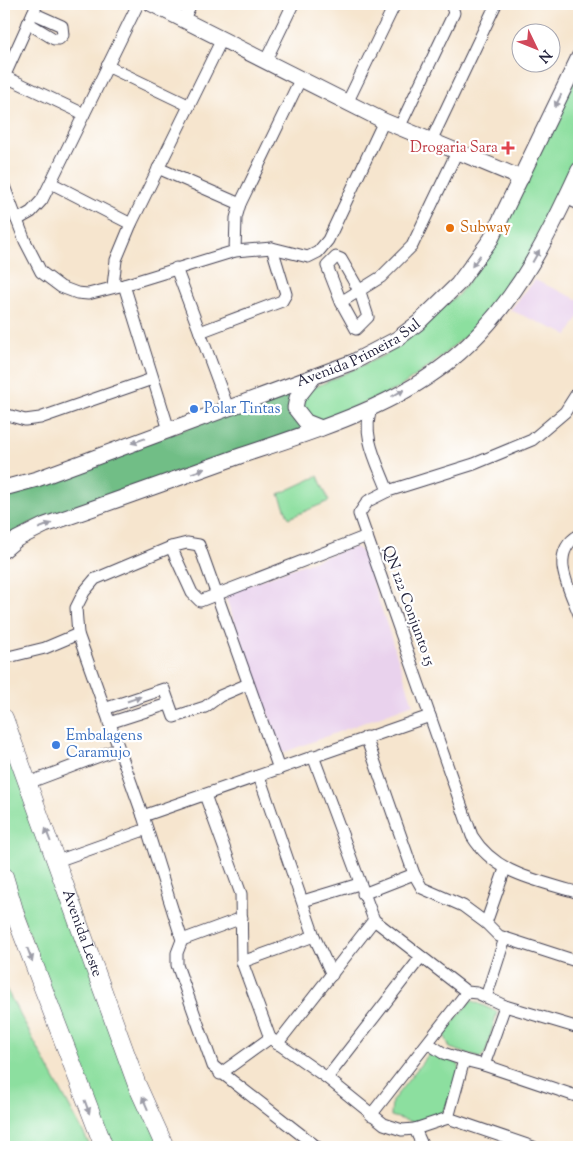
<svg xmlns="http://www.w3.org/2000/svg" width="583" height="1151" viewBox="0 0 583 1151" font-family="'Sorts Mill Goudy',serif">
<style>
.built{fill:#e9d2ed}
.green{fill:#8cdf9f;stroke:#57806d}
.forest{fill:#71be86;stroke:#4a7060}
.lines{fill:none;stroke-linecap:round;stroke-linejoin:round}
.street-casing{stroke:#423f51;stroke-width:13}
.secondary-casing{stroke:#423f51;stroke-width:17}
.primary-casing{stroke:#423f51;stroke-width:19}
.street{stroke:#fff;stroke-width:11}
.secondary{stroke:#fff;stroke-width:15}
.primary{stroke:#fff;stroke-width:18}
.oneway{fill:#9c9ca7}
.health-dot{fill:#e0444e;stroke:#fff;stroke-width:2}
.food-dot{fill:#e8710a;stroke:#fff;stroke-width:2}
.shop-dot{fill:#3f7fe0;stroke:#fff;stroke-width:2}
.labels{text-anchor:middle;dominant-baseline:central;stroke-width:4.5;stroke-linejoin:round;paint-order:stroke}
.health-label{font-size:15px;fill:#be3a42;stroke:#fff;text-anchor:end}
.food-label{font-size:15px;fill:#c56008;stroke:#fff;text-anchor:start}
.street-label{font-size:15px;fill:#22223b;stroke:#fff}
.shop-label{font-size:15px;fill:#366cbe;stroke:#fff;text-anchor:start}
</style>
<rect width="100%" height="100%" fill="#fff"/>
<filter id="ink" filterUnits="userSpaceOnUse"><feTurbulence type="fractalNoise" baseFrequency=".02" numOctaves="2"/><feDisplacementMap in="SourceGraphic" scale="10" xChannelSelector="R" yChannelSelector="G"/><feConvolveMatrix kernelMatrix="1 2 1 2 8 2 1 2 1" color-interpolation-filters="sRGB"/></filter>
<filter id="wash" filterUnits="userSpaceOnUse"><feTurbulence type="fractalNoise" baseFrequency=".0096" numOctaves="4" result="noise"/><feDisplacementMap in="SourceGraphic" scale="20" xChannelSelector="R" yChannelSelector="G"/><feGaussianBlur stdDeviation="1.12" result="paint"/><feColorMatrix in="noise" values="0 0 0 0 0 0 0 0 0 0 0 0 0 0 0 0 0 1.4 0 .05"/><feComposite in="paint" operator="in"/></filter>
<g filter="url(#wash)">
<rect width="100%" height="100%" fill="#f6e5ce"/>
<g class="built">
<polygon points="535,280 579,300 579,316 568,335 510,310"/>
<polygon points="352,547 357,548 363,553 413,704 282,753 224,593"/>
</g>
<g class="green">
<polygon points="579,70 579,158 560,201 516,278 470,332 430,366 397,389 320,421 304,413 303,400 311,389 387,354 458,295 494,247"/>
<polygon points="318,476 329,501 289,518 279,494"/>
<polygon points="4,713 164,1147 105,1147 4,865"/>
<polygon points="4,985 91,1147 4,1147"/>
<polygon points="471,1000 497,1012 486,1052 480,1058 450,1048 444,1034"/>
<polygon points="432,1050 459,1064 457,1086 442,1114 412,1122 391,1116 392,1101"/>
</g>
<polygon class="forest" points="295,389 306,428 28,524 4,542 4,495"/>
</g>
<g filter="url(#ink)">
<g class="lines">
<g class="street-casing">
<g id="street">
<polyline points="184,19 191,4"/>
<polyline points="28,23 54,39 59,39 63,35 62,26 33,13"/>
<polyline points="265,62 293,4"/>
<polyline points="107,66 188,105"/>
<polyline points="4,76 84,114"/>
<polyline points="4,77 37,4"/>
<polyline points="347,103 395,4"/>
<polyline points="399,128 454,13 451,4"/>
<polyline points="431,141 496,4"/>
<polyline points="158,168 240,204"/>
<polyline points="51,183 131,224"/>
<polyline points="4,186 25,241 41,272 61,287 77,293 88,294 124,285 235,251 272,248 308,257 318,252 328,240 384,121"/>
<polyline points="566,198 579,204"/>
<polyline points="17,220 31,212 42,200 138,4"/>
<polyline points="235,251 236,218 240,204 300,80"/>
<polyline points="176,268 228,408"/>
<polyline points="124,285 169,430"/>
<polyline points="113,286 116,260 131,224 222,39"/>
<polyline points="341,302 356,329 368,317 360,292 341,259 336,257 327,266 341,302 381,277 412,246 457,152"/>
<polyline points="200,332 282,301 286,294 272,248"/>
<path d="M579,390L565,412L532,440L474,464L388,491L368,501L359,514L472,836C496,875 538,880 579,893"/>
<path d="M372,407C360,434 378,464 388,491"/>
<polyline points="4,414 25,420 40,418 152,379"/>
<path d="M579,535C548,553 569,588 579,614"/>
<polyline points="171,547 192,593 200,601 367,536"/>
<polyline points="4,658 45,648 78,634"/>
<polyline points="104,709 164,689 174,717 205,707 220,696 248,684"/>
<polyline points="109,723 168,704"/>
<polyline points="366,737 414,874 422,888 463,906 486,923"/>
<polyline points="259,776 314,936 332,975"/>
<polyline points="28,783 118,749"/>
<polyline points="205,795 241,894 242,962 270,1038"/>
<polyline points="143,816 78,634 76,608 84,592 95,579 171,547 187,543 199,545 279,769"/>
<polyline points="57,861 147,829"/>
<polyline points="363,894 414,874"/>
<polyline points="303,901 359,884"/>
<polyline points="374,920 467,992 477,993 486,997"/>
<polyline points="505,938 579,962"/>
<polyline points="182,940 242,918"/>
<polyline points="242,962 314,936"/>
<polyline points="505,1006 579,1028"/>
<polyline points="277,1044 374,920 313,756"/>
<polyline points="429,1044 443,1053 464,1060"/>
<polyline points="484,1065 579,1097"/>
<polyline points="220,1074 270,1038 327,1078 384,1124 402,1130 415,1129"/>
<polyline points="327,1078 421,957"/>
<polyline points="371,1115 467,992"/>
<polyline points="448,1118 464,1060 484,1065 505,1006 486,997 505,938 499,936 486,923 505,869"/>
<polyline points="317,1147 213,1066 177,965 177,953 182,940 143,816 430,716"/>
<polyline points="423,1147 415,1129 448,1118 533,1147"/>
</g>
</g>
<g class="secondary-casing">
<g id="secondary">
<polyline points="152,4 384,121 521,178"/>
<polyline points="312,379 297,398 295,408 306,422 321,428"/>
<path id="s1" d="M4,488L37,479L353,362L397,339L418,323L458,284L491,239L579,57"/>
<path d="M4,550L17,539L45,525C109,503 173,480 237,457C317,430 408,404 469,344C520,295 550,233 579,170"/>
</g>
</g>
<g class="primary-casing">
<g id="primary">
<path id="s2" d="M4,718L137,1085L165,1147"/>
<polyline points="4,876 17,920 104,1147"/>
</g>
</g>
<use href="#street" class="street"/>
<use href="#secondary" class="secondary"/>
<use href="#primary" class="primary"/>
</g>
<defs><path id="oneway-solid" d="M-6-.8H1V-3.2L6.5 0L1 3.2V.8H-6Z" transform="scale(1.25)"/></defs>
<g class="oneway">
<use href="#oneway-solid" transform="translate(558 101) rotate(116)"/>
<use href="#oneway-solid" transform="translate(536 256) rotate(-61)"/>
<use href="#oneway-solid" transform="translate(476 261) rotate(126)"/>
<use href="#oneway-solid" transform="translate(398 393) rotate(-30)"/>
<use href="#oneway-solid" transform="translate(138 441) rotate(160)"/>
<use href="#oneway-solid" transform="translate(198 471) rotate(-19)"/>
<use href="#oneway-solid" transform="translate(45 526) rotate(-21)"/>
<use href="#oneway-solid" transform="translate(134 699) rotate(-19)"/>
<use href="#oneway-solid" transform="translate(48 835) rotate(-111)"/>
<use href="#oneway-solid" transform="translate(30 955) rotate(69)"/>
<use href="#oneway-solid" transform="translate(145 1103) rotate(-113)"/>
<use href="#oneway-solid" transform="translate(87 1107) rotate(70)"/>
</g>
</g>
<path class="health-dot" d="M505.5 140.5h5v5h5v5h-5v5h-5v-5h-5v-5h5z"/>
<circle class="food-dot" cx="450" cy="228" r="5"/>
<g class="shop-dot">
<circle cx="194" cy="409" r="5"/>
<circle cx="56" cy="745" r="5"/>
</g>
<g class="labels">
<g class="health-label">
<text x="498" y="148">Drogaria Sara</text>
</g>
<g class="food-label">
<text x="460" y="228">Subway</text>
</g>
<g class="street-label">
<text stroke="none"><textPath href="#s1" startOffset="380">Avenida Primeira Sul</textPath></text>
<text transform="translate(408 606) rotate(70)">QN 122 Conjunto 15</text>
<text stroke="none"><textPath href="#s2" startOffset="229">Avenida Leste</textPath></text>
</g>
<g class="shop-label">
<text x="204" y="409">Polar Tintas</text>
<text x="66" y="736">Embalagens<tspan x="66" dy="17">Caramujo</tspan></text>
</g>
</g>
<rect width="583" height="1151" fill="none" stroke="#fff" stroke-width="20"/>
<g transform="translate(536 48) rotate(133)"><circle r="24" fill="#ffffff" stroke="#a7a7b1"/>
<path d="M0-4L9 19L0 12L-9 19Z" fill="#d1495b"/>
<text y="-8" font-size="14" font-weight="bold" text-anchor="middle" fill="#22223b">N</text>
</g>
</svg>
